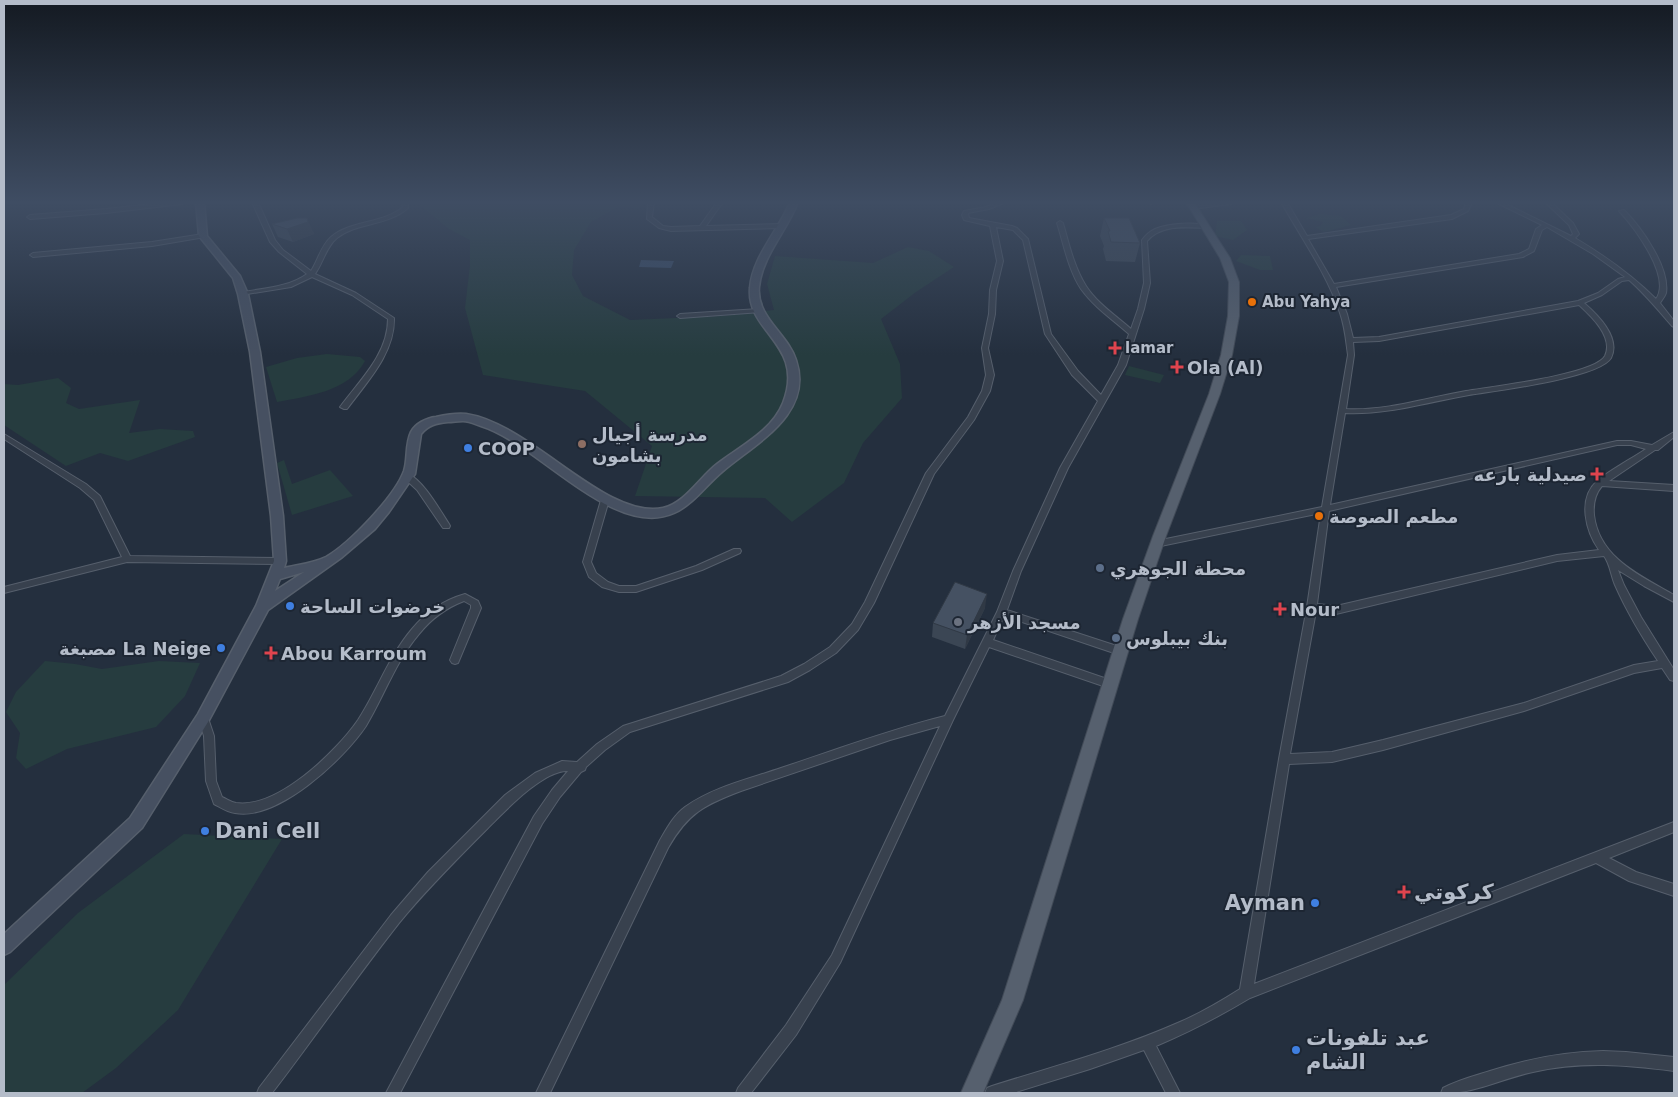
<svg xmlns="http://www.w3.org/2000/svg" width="1678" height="1097" viewBox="0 0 1678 1097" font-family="'DejaVu Sans',Cairo,sans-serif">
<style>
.green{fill:#263c3f}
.water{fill:#394c67}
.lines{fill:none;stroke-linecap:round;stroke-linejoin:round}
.street-casing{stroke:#565f6c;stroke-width:2}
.secondary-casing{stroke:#565f6c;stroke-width:3}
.primary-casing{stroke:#414a57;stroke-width:2}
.street{fill:#38414e;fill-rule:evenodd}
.secondary{fill:#465061;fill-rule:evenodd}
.primary{fill:#56606e;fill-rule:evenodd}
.wall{fill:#3b4654}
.shaded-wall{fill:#303945}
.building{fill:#455162;stroke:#303945}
.food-dot{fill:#e8710a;stroke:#1d2633;stroke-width:2}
.health-dot{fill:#e0444e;stroke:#1d2633;stroke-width:2}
.education-dot{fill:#8d6e63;stroke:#1d2633;stroke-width:2}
.shop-dot{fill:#3f7fe0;stroke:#1d2633;stroke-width:2}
.service-dot{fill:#5c6f8a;stroke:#1d2633;stroke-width:2}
.worship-dot{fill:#6b7280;stroke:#1d2633;stroke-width:2}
.labels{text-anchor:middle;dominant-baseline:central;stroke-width:4;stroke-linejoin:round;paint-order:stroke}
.far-poi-label{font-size:15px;font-weight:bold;fill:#b4bcc9;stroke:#1d2633;text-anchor:start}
.poi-label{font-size:18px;font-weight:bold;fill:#b4bcc9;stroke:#1d2633;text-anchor:start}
.near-poi-label{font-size:21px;font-weight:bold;fill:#b4bcc9;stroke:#1d2633;text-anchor:start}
</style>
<rect width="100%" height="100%" fill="#242f3e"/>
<g class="green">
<polygon points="416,202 644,202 639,209 620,206 591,222 574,250 572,275 583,296 630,320 721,316 774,310 767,284 775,256 873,263 908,247 929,251 954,267 916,292 881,319 900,364 902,398 863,443 844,483 792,522 765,498 635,496 652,446 585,391 483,375 465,308 470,265 470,240 449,229"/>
<polygon points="1320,214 1341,216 1351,225 1324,232 1315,227 1321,226 1323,222 1306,218"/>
<polygon points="1217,221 1241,221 1247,230 1233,240 1215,236"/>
<polygon points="1241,255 1270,256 1273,270 1260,270 1236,261"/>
<path d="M327,354L360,357L365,361C348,392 308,396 277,402L266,367L297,358Z"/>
<polygon points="1129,366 1164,375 1160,383 1125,375"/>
<polygon points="58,378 71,388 66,403 79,409 140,400 129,433 160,429 193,431 195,437 128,461 100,453 66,466 4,425 4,384 18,385"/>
<polygon points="284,460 292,484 330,470 353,496 292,515 277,463"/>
<polygon points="45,661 75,664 102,669 159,661 200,663 185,696 156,727 67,749 26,769 16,758 20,733 6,712 16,692"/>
<polygon points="184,834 282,839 178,1010 116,1068 82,1093 4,1093 4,985 78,913"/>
</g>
<polygon class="water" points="641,260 674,261 671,268 639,267"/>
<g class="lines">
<g class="street-casing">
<g id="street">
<polygon points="169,202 185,202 182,204 106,213 30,219 27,217 30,215 106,209"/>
<path d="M252,202H258L275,240L283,250L311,271C318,260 321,246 331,237C351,220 383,224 403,207L402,202H408V208C388,226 358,222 337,238C326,247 323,263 315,274L356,293L394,318C395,353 367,382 347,409H344L340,407C360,380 388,354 388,319L352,295L312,277L291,287L241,295L240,294L243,292C265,288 289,287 307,274L279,252L270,242Z"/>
<polygon points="648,202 654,202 652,217 663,226 671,227 700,226 717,202 723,202 706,226 782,224 785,226 782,228 671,231 659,228 647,219"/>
<path d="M998,202H1006L989,209L968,213L969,218L1012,226L1017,228L1028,239L1051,334L1078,371L1101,395L1118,365L1129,334C1113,320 1094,307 1081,289C1068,269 1064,245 1057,223L1060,221L1063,223C1069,244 1074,267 1086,286C1097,303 1115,315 1131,329L1138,309L1144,283L1142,240C1146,235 1149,232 1155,229C1166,224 1196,221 1207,226L1204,228C1184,227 1161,225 1147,241L1150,283L1144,309L1126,365L1068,468L1021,571L1007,610L1123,648L1125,651L1123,654L1120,655L1004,616L993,640L1113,681L1114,684L1113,687L1109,688L989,647L953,720L840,963L796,1035L751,1093H736L738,1088L786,1025L832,955L940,726L890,740L741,791C704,805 688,813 668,848L550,1093H536L660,840C667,828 674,815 685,807C713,787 749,779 781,768C835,750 889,730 945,716L997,612L1013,571L1060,468L1098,401L1072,375L1045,334L1023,240L1013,230L996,227L1003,261L996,290L995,314L988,348L994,375L990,391L974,420L934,474L874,603L858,630L836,653L810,670L788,682L630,732L605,750L586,767L585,770L581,772L560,797L542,824L400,1093H386L534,816L552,790L568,771C543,770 504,812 487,829C457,859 426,890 399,923C355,979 315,1037 272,1093H257L259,1088L391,915L428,872L505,795L535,773L562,761L577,762L597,744L623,726L781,676L804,664L830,647L852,624L865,602L926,473L968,417L982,391L986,375L982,348L989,314L990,290L997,261L990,226L964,220L962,215L964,211L986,207Z"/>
<polygon points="1147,202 1154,202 1151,204"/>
<polygon points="1219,202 1234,202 1231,204 1192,209 1189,207 1192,205"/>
<path d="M1281,202H1287L1307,236L1451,215L1464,209L1466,202H1472L1468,211L1452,219L1308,239L1334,284L1519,254L1529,249L1536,229L1542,225L1495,202H1502L1571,236L1573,234L1569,225L1545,202H1551L1573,223L1579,234L1575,238C1605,256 1632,275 1656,299C1672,277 1634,227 1619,211L1624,210C1641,227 1670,267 1666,293C1665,296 1662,300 1660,303L1674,321V327L1672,326C1658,310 1645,294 1629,280L1622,281L1602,295L1584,303C1598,315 1621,338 1611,358C1599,378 1494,391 1469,395C1428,402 1388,415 1345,413L1330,505L1617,441H1631L1652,445L1674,432V437L1658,450H1655L1609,481L1674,485V491L1602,486C1595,494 1593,504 1594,515C1599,558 1641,576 1674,595V602L1644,586L1618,570L1624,585L1641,617L1674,670V681L1670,680L1662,668L1634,673L1524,711L1383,750L1332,762L1289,764L1254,984L1674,822V832L1609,858L1636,872L1674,884V896L1629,881L1596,863L1250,998C1220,1016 1189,1032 1156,1046L1180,1093H1166L1144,1050L1090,1069L1013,1093H985L987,1088L992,1086C1055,1066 1119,1049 1180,1022C1201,1013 1221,1001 1240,989L1279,759L1307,607L1321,513L1156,547L1152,544L1156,541L1322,507L1348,355C1346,341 1345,327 1340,313C1327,274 1302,239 1281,202ZM1547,227L1593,254L1625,277L1618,279L1598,293L1578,301L1379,337L1353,338L1347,314L1336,287L1523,257L1534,251L1542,230ZM1579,305C1591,316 1614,337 1605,356C1595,375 1489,387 1466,391C1426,398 1387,411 1346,409L1354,355L1353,342L1379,341ZM1617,445H1631L1646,449C1631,459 1610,470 1597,481C1577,499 1586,532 1599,550L1557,555L1336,606L1317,604L1329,511ZM1604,556C1610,564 1611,576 1615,585C1627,612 1642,637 1658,661L1634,665L1524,703L1383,740L1332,752L1290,754L1316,611L1336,614L1557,561Z"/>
<polygon points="203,234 205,235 205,237 152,246 33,257 30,255 33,253 152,242"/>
<polygon points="759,309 762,311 761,312 680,318 677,316 680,314"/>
<polygon points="4,434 86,484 100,496 130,556 280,558 284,561 280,564 127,562 4,593 4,587 122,557 94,500 80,488 4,439"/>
<path d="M407,473C424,481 439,509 449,524L450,526L449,528H443L417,490L404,478L403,476L404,474Z"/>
<polygon points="605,497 609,500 591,562 596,573 608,582 619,586 636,586 696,566 734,549 740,549 741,551 740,553 702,570 636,592 619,592 602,587 589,577 583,562 601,500"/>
<path d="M465,594L478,601L481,608L458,663L455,664L452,663L450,660L471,608V605L464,601C446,608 432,618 419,634C396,661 384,696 366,726C344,759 278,821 235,813C227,812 220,807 214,804L206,781L204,736L198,718L199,715L203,714L207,715L214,736L216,781L222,797C227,799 231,802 236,803C277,809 336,752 358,720C377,691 389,656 412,629C427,611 444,600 465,594Z"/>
<path d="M1603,1051L1626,1052L1674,1057V1071C1626,1065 1582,1061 1533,1072C1503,1078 1473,1095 1441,1093L1443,1088C1458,1080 1474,1076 1490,1071C1527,1059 1563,1052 1603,1051Z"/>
</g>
</g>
<g class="secondary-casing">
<path id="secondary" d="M196,202H204L207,236L240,276L248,294L260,352L283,516L286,561L284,568C297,565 314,563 326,557C349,544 395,496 404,471C408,459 405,444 411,432C415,424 426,418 436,417C445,415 457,413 466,414C532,424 605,520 663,508C684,504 700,477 717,464C739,447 772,431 783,403C806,344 746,333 750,288C752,257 779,230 790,202H798C787,231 762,256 759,287C756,317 788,334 796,360C814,414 756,443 723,471C706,485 694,504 674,513C614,540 537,443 481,426C475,424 469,421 463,421C458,421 453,422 448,422C437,423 428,425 421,434L415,474L389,512L375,529L341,558L268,610L208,722L142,828L10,952L4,955V934L130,818L198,714L256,606L274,561L271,516L250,352L238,294L233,278L199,236ZM304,572L275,591L280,579Z"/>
</g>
<g class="primary-casing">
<polygon id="primary" points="1186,202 1194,202 1230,258 1239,282 1239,316 1232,355 1220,394 1166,536 1138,619 1023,1000 983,1093 961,1093 1002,1000 1123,619 1153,536 1209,394 1221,355 1228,316 1229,282 1220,258"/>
</g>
<use href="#street" class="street"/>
<use href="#secondary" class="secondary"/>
<use href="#primary" class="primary"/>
</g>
<g class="wall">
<polygon points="1104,218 1140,243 1135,262 1106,261 1103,249 1104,246 1100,236"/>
<polygon points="272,224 313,231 314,234 293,242 278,237"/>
<polygon points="985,608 965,649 932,637 933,623"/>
</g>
<g class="shaded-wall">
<polygon points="307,218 314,234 293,242 287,229"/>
<polygon points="987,594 985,608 965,649 967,635"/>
</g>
<g class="building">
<polygon points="297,218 307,218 308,222 287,229 272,224"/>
<polygon points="1104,218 1129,218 1140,243 1111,242 1108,231 1110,231"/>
<polygon points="955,582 987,594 967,635 933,623"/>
</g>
<linearGradient id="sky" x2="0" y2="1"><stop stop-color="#141a22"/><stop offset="0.57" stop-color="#3f4d63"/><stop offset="1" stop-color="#3f4d63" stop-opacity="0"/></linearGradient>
<rect width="1678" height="355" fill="url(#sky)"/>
<g class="food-dot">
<circle cx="1252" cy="302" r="5"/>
<circle cx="1319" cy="516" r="5"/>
</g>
<g class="health-dot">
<path d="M1112.5 340.5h5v5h5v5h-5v5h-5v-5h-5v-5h5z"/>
<path d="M1174.5 359.5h5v5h5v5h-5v5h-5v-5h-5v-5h5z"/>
<path d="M1594.5 466.5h5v5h5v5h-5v5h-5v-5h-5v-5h5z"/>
<path d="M1277.5 601.5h5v5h5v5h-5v5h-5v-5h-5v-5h5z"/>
<path d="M268.5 645.5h5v5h5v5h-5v5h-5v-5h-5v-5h5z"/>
<path d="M1401.5 884.5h5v5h5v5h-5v5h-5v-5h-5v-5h5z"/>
</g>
<circle class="education-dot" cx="582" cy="444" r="5"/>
<g class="shop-dot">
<circle cx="468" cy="448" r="5"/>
<circle cx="290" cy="606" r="5"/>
<circle cx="221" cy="648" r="5"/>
<circle cx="205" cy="831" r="5"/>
<circle cx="1315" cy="903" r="5"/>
<circle cx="1296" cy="1050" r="5"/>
</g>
<g class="service-dot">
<circle cx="1100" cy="568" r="5"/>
<circle cx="1116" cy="638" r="5"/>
</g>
<circle class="worship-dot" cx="958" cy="622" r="5"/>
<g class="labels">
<g class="far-poi-label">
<text x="1262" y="302">Abu Yahya</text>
<text x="1125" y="348">lamar</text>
</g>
<g class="poi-label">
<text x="1187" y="367">Ola (Al)</text>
<text x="592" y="434">مدرسة أجيال<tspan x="592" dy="21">بشامون</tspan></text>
<text x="478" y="448">COOP</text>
<text x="1587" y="474" text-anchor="end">صيدلية بارعه</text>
<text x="1329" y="516">مطعم الصوصة</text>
<text x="1110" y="568">محطة الجوهري</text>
<text x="300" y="606">خرضوات الساحة</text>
<text x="1290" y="609">Nour</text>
<text x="968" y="622">مسجد الأزهر</text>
<text x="1126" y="638">بنك بيبلوس</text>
<text x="211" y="648" text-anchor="end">مصبغة La Neige</text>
<text x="281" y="653">Abou Karroum</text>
</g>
<g class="near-poi-label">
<text x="215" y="831">Dani Cell</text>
<text x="1414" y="892">كركوتي</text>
<text x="1305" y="903" text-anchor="end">Ayman</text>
<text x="1306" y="1038">عبد تلفونات<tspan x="1306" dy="24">الشام</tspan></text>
</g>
</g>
<rect width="1678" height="1097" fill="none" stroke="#b4bcc9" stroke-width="10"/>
</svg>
